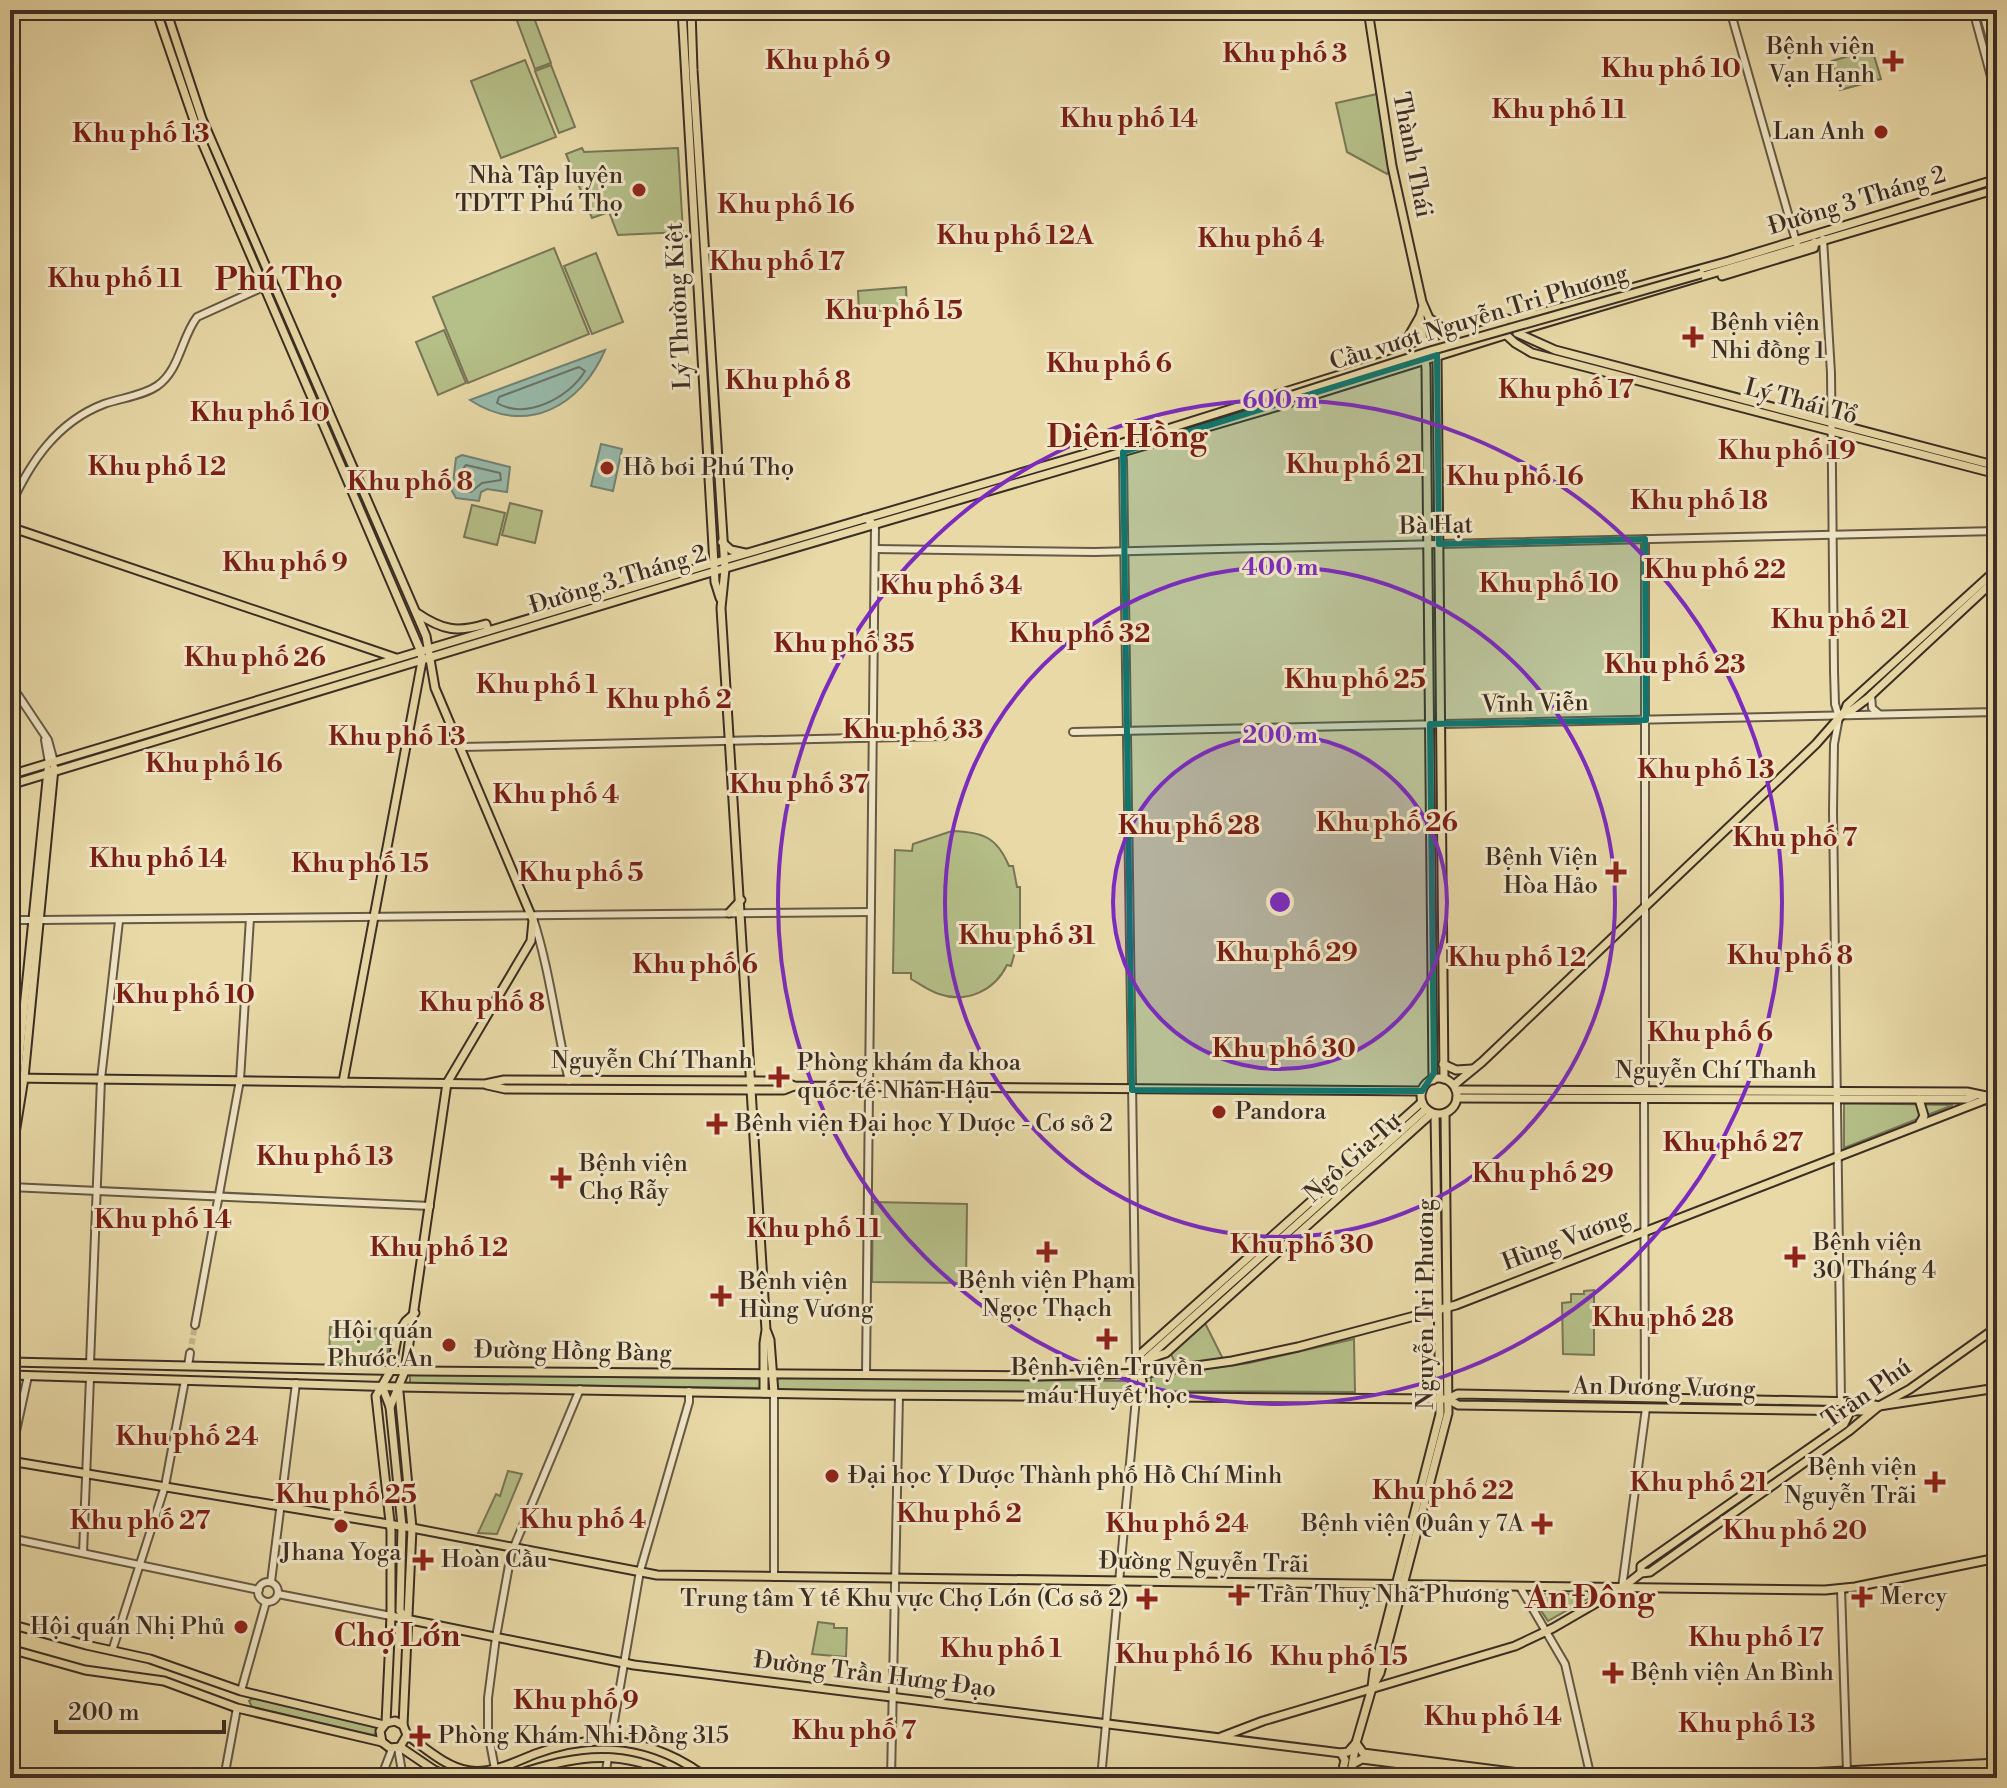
<svg xmlns="http://www.w3.org/2000/svg" width="2007" height="1788" viewBox="0 0 2007 1788" font-family="'Libre Bodoni',serif">
<style>
.green{fill:#b5bf88;stroke:#787656;stroke-width:2}
.water{fill:#97baab;stroke:#728275;stroke-width:2}
.lines{fill:none;stroke-linecap:round;stroke-linejoin:round}
.shore{stroke:#697468;stroke-width:2}
.minor-tunnel{stroke:#c5b78d;stroke-width:6;stroke-dasharray:6 3;stroke-linecap:butt}
.minor-casing{stroke:#665945;stroke-width:10}
.major-casing{stroke:#3b2e24;stroke-width:11}
.minor{stroke:#f0e6c6;stroke-width:6}
.major{stroke:#e8d9a7;stroke-width:7}
.major-bridge-casing{stroke:#3b2e24;stroke-width:11;stroke-linecap:butt}
.major-bridge{stroke:#e8d9a7;stroke-width:7}
.marked{fill:#0f766e;fill-opacity:0.2;stroke:#0f766e;stroke-width:6;stroke-linejoin:round}
.ring{fill:none;stroke:#7b2cbf;stroke-width:4}
.poi-dot{fill:#8f2418;stroke:#f0e6c6;stroke-width:3}
.labels{text-anchor:middle;dominant-baseline:central;stroke-width:6;stroke-linejoin:round;paint-order:stroke}
.poi-label{font-size:24px;fill:#3b2e24;stroke:#f0e6c6;text-anchor:start}
.street-label{font-size:24px;fill:#3b2e24;stroke:#f0e6c6}
.neighbourhood-label{font-size:26px;font-weight:bold;fill:#7a1f14;stroke:#f0e6c6}
.district-label{font-size:32px;font-weight:bold;fill:#7a1f14;stroke:#f0e6c6}
.centre{fill:#7b2cbf;stroke:#f0e6c6;stroke-width:4}
.ring-label{font-size:24px;text-anchor:middle;font-weight:bold;fill:#7b2cbf;stroke:#f0e6c6;stroke-width:6;stroke-linejoin:round;paint-order:stroke}
</style>
<rect width="100%" height="100%" fill="#e8d9a7"/>
<filter id="stains"><feTurbulence type="fractalNoise" baseFrequency=".0025" numOctaves="4"/><feColorMatrix values="0 0 0 0 .2 0 0 0 0 .09 0 0 0 0 .02 0 0 0 .5 -.17"/></filter>
<radialGradient id="worn" r=".72"><stop offset=".6" stop-color="#630" stop-opacity="0"/><stop offset="1" stop-color="#630" stop-opacity=".3"/></radialGradient>
<g class="green">
<polygon points="513,10 531,10 551,63 535,69"/>
<polygon points="1872,49 1881,79 1840,90 1832,61"/>
<polygon points="525,60 556,137 501,158 471,81"/>
<polygon points="551,65 575,127 559,133 535,71"/>
<polygon points="1377,94 1389,171 1387,174 1347,152 1336,103"/>
<polygon points="582,148 584,152 678,148 683,232 618,235 609,212 592,218 566,154"/>
<polygon points="554,248 589,334 468,383 433,297"/>
<polygon points="596,253 623,322 592,334 564,266"/>
<polygon points="906,287 907,309 859,312 858,291"/>
<polygon points="444,330 466,383 438,395 416,342"/>
<polygon points="510,503 542,511 535,543 502,535"/>
<polygon points="472,505 505,513 497,545 464,537"/>
<path d="M952,831C983,832 997,837 1009,866H1013L1017,887H1020V944L1017,945L1011,966L1007,965C995,990 967,1004 939,994C929,991 920,984 911,979V973H893L895,850L912,851L913,844Z"/>
<polygon points="1844,1103 1953,1105 1844,1148"/>
<polygon points="873,1202 967,1204 966,1283 872,1282"/>
<polygon points="1594,1290 1594,1355 1563,1354 1562,1303 1571,1302 1571,1294 1584,1294 1584,1291"/>
<polygon points="1205,1323 1223,1359 1176,1365 1171,1354"/>
<polygon points="330,1327 389,1329 392,1332 387,1355 380,1366 329,1363"/>
<polygon points="1354,1339 1355,1392 1151,1391 1151,1376 1249,1363"/>
<polygon points="410,1374 760,1379 760,1388 410,1383"/>
<polygon points="777,1378 1128,1381 1128,1393 777,1390"/>
<polygon points="508,1471 522,1474 497,1534 478,1533 496,1494 500,1496"/>
<polygon points="1533,1594 1591,1594 1592,1596 1548,1621 1532,1597"/>
<polygon points="818,1622 834,1624 834,1628 847,1628 846,1657 812,1654"/>
<polygon points="254,1698 375,1727 378,1732 373,1735 252,1707 249,1701"/>
</g>
<g class="water">
<path d="M605,350C581,406 526,437 470,400Z"/>
<polygon points="601,444 622,449 613,491 591,486"/>
<polygon points="462,455 510,467 507,492 487,489 481,492 479,501 456,498 452,491 456,458"/>
</g>
<g class="lines">
<g class="shore">
<path d="M579,367L585,371C569,398 526,420 497,403L499,397Z"/>
<path d="M466,465L500,473L501,480L482,483L471,492L463,491C459,486 461,470 466,465Z"/>
</g>
<polyline class="minor-tunnel" points="190,1353 195,1325"/>
<g class="minor-casing">
<g id="minor">
<polyline points="1730,10 1797,245"/>
<polyline points="1973,10 1997,99"/>
<polyline points="1982,10 1997,63"/>
<polyline points="1823,239 1831,373 1834,671 1835,704 1839,717 1834,744 1833,811 1841,1402"/>
<polyline points="1121,444 1123,460 1136,1358"/>
<path d="M10,507C30,462 57,422 104,404C121,398 142,396 157,386C180,370 181,338 197,317L272,283"/>
<polyline points="865,518 875,525 866,1375"/>
<polyline points="875,549 1094,552 1997,531"/>
<polyline points="10,683 48,740 54,762"/>
<polyline points="1871,695 1872,708 1879,714"/>
<polyline points="1073,732 1997,712"/>
<polyline points="45,740 49,763"/>
<polyline points="461,747 944,736"/>
<path d="M533,918C550,971 556,1026 569,1081"/>
<polyline points="10,920 34,920"/>
<polyline points="39,920 871,912"/>
<polyline points="1645,1090 1645,539"/>
<polyline points="1644,1098 1645,1398"/>
<polyline points="10,1187 430,1206"/>
<polyline points="195,1325 240,1080 250,918"/>
<polyline points="90,1364 101,1079 119,921"/>
<polyline points="188,1366 190,1353"/>
<polyline points="10,1459 28,1376"/>
<polyline points="10,1538 259,1590"/>
<polyline points="83,1553 90,1378"/>
<polyline points="774,1577 774,1393"/>
<polyline points="271,1582 296,1383"/>
<circle cx="268" cy="1592" r="10"/>
<polyline points="1520,1587 1565,1664 1591,1778"/>
<polyline points="1622,1588 1646,1408"/>
<polyline points="1841,1589 1847,1772"/>
<polyline points="278,1594 391,1616"/>
<polyline points="112,1651 165,1486 185,1380"/>
<polyline points="241,1691 266,1602"/>
<polyline points="611,1739 640,1571 689,1402 689,1391"/>
<polyline points="398,1748 403,1778"/>
<polyline points="495,1769 488,1732 488,1698 496,1637 511,1554 580,1389"/>
<polyline points="224,1778 237,1708"/>
<polyline points="381,1778 392,1749"/>
<polyline points="605,1778 608,1757"/>
<polyline points="891,1778 899,1395"/>
<polyline points="1101,1778 1136,1398"/>
</g>
</g>
<g class="major-casing">
<g id="major">
<polyline points="156,10 199,135 421,652 422,661 343,1082"/>
<polyline points="166,10 202,119 426,636 435,688 533,920 531,941 447,1083 405,1371 390,1407"/>
<polyline points="682,10 715,582 720,598"/>
<polyline points="691,10 693,70 725,569 721,608 766,1330 764,1343 764,1393"/>
<polyline points="1368,10 1392,166 1422,302 1432,325 1437,355 1444,1079"/>
<polyline points="1722,276 1814,248 1815,242"/>
<polyline points="1423,306 1420,316 1426,368 1433,1080"/>
<polyline points="1432,320 1443,329 1459,335"/>
<polyline points="1502,331 1515,343 1532,353 1997,474"/>
<polyline points="1518,331 1997,189"/>
<polyline points="1517,333 1555,350 1997,466"/>
<polyline points="1398,355 1419,318"/>
<polyline points="10,527 396,658"/>
<polyline points="722,542 731,550 745,553"/>
<path d="M417,613C442,630 457,633 486,624L488,631"/>
<polyline points="1845,711 1852,710 1868,698 1997,578"/>
<polyline points="10,775 724,560 1129,441 1502,324 1507,319 1515,320 1729,261 1997,179"/>
<polyline points="10,785 702,575 1279,406 1505,335"/>
<polyline points="729,913 741,900"/>
<polyline points="1443,1064 1456,1070 1472,1069"/>
<polyline points="10,1078 485,1084 504,1080 783,1081 794,1086 1422,1091"/>
<circle cx="1439" cy="1096" r="18"/>
<polyline points="487,1085 505,1089 784,1090 794,1086"/>
<polyline points="1454,1085 1482,1062 1816,744 1845,711 1847,705 1997,569"/>
<polyline points="1456,1090 1967,1092 1991,1097"/>
<polyline points="1457,1098 1913,1099 1967,1099 1976,1095"/>
<polyline points="1919,1099 1924,1116 1920,1123"/>
<polyline points="10,1126 17,1078 48,770"/>
<polyline points="10,1165 24,1078 54,768"/>
<polyline points="767,1332 770,1340 774,1393"/>
<polyline points="1148,1359 1166,1353 1432,1113"/>
<polyline points="10,1362 418,1371 1038,1376 1146,1373 1232,1361 1298,1347 1456,1305 1997,1095"/>
<polyline points="1136,1368 1426,1109"/>
<polyline points="10,1375 399,1387 865,1395 1439,1399 1448,1399 1458,1405 1865,1411 1879,1406 1997,1388"/>
<polyline points="382,1386 390,1407 402,1526 400,1611 407,1619"/>
<path d="M1136,1398C1130,1385 1136,1372 1136,1358L1422,1102"/>
<path d="M1136,1398C1144,1392 1145,1380 1137,1374"/>
<polyline points="1448,1399 1458,1394 1860,1402 1879,1406"/>
<polyline points="10,1461 412,1528 657,1575 1825,1590 1855,1587 1997,1558"/>
<polyline points="1641,1573 1641,1566 1844,1424 1852,1408"/>
<polyline points="391,1616 634,1665 1341,1753 1348,1752 1356,1743 1363,1753 1558,1778"/>
<polyline points="10,1624 86,1645 150,1659 241,1691 384,1725"/>
<polyline points="10,1649 85,1670 164,1681 237,1708 382,1742 390,1748 400,1747 407,1735 403,1725 412,1528 399,1392"/>
<polyline points="1372,1687 1374,1671 1440,1414 1435,1114"/>
<polyline points="386,1723 391,1616 391,1531 376,1396 391,1370 398,1333 406,1321 415,1313"/>
<path d="M407,1735C425,1748 447,1768 470,1771C492,1774 515,1762 535,1754C596,1731 655,1738 707,1778"/>
<polyline points="1221,1737 1263,1721 1515,1646 1553,1628 1622,1588 1641,1573 1650,1572 1849,1431 1879,1406 1910,1389 1997,1327"/>
<polyline points="382,1742 380,1731 386,1723 395,1721 403,1725"/>
<polyline points="400,1747 434,1770 452,1778"/>
<polyline points="1353,1764 1362,1759 1510,1778"/>
<path d="M506,1778C565,1758 619,1744 677,1778"/>
<polyline points="684,1778 691,1767"/>
<polyline points="1341,1778 1345,1760 1341,1753"/>
<polyline points="1350,1778 1356,1743 1372,1688 1380,1673 1448,1413 1445,1113"/>
<polyline points="1710,1778 1997,1763"/>
<polyline points="1876,1778 1997,1771"/>
</g>
</g>
<use href="#minor" class="minor"/>
<use href="#major" class="major"/>
<g class="major-bridge-casing">
<polyline id="major-bridge" points="1268,403 1430,351 1701,274"/>
</g>
<use href="#major-bridge" class="major-bridge"/>
</g>
<path class="marked" d="M1437,355L1439,544L1645,539L1646,720L1430,724L1434,1073L1422,1091L1132,1090L1123,452Z"/>
<circle cx="1280" cy="902" r="167" fill="#7b2cbf" fill-opacity=".12"/>
<g class="ring">
<circle cx="1280" cy="902" r="167"/>
<circle cx="1280" cy="902" r="335"/>
<circle cx="1280" cy="902" r="502"/>
</g>
<g class="poi-dot">
<path d="M1889 49h8v8h8v8h-8v8h-8v-8h-8v-8h8z"/>
<circle cx="1881" cy="132" r="8"/>
<circle cx="639" cy="190" r="8"/>
<path d="M1689 325h8v8h8v8h-8v8h-8v-8h-8v-8h8z"/>
<circle cx="607" cy="468" r="8"/>
<path d="M1612 860h8v8h8v8h-8v8h-8v-8h-8v-8h8z"/>
<path d="M775 1065h8v8h8v8h-8v8h-8v-8h-8v-8h8z"/>
<circle cx="1219" cy="1112" r="8"/>
<path d="M713 1112h8v8h8v8h-8v8h-8v-8h-8v-8h8z"/>
<path d="M557 1166h8v8h8v8h-8v8h-8v-8h-8v-8h8z"/>
<path d="M1043 1240h8v8h8v8h-8v8h-8v-8h-8v-8h8z"/>
<path d="M1791 1245h8v8h8v8h-8v8h-8v-8h-8v-8h8z"/>
<path d="M717 1284h8v8h8v8h-8v8h-8v-8h-8v-8h8z"/>
<path d="M1103 1327h8v8h8v8h-8v8h-8v-8h-8v-8h8z"/>
<circle cx="449" cy="1345" r="8"/>
<circle cx="832" cy="1476" r="8"/>
<path d="M1931 1470h8v8h8v8h-8v8h-8v-8h-8v-8h8z"/>
<path d="M1538 1512h8v8h8v8h-8v8h-8v-8h-8v-8h8z"/>
<circle cx="341" cy="1526" r="8"/>
<path d="M419 1548h8v8h8v8h-8v8h-8v-8h-8v-8h8z"/>
<path d="M1235 1583h8v8h8v8h-8v8h-8v-8h-8v-8h8z"/>
<path d="M1858 1585h8v8h8v8h-8v8h-8v-8h-8v-8h8z"/>
<path d="M1143 1587h8v8h8v8h-8v8h-8v-8h-8v-8h8z"/>
<circle cx="241" cy="1627" r="8"/>
<path d="M1609 1661h8v8h8v8h-8v8h-8v-8h-8v-8h8z"/>
<path d="M416 1724h8v8h8v8h-8v8h-8v-8h-8v-8h8z"/>
</g>
<g class="labels">
<g class="poi-label">
<text x="1875" y="47" text-anchor="end">Bệnh viện<tspan x="1875" dy="28">Vạn Hạnh</tspan></text>
<text x="1865" y="132" text-anchor="end">Lan Anh</text>
<text x="623" y="176" text-anchor="end">Nhà Tập luyện<tspan x="623" dy="28">TDTT Phú Thọ</tspan></text>
<text x="1711" y="323">Bệnh viện<tspan x="1711" dy="28">Nhi đồng 1</tspan></text>
<text x="623" y="468">Hồ bơi Phú Thọ</text>
<text x="1598" y="858" text-anchor="end">Bệnh Viện<tspan x="1598" dy="28">Hòa Hảo</tspan></text>
<text x="797" y="1063">Phòng khám đa khoa<tspan x="797" dy="28">quốc tế Nhân Hậu</tspan></text>
<text x="1235" y="1112">Pandora</text>
<text x="735" y="1124">Bệnh viện Đại học Y Dược - Cơ sở 2</text>
<text x="579" y="1164">Bệnh viện<tspan x="579" dy="28">Chợ Rẫy</tspan></text>
<text x="1813" y="1243">Bệnh viện<tspan x="1813" dy="28">30 Tháng 4</tspan></text>
<text x="1047" y="1281" text-anchor="middle">Bệnh viện Phạm<tspan x="1047" dy="28">Ngọc Thạch</tspan></text>
<text x="739" y="1282">Bệnh viện<tspan x="739" dy="28">Hùng Vương</tspan></text>
<text x="433" y="1331" text-anchor="end">Hội quán<tspan x="433" dy="28">Phước An</tspan></text>
<text x="1107" y="1368" text-anchor="middle">Bệnh viện Truyền<tspan x="1107" dy="28">máu Huyết học</tspan></text>
<text x="1917" y="1468" text-anchor="end">Bệnh viện<tspan x="1917" dy="28">Nguyễn Trãi</tspan></text>
<text x="848" y="1476">Đại học Y Dược Thành phố Hồ Chí Minh</text>
<text x="1524" y="1524" text-anchor="end">Bệnh viện Quân y 7A</text>
<text x="341" y="1553" text-anchor="middle">Jhana Yoga</text>
<text x="441" y="1560">Hoàn Cầu</text>
<text x="1257" y="1595">Trần Thuỵ Nhã Phương</text>
<text x="1880" y="1597">Mercy</text>
<text x="1129" y="1599" text-anchor="end">Trung tâm Y tế Khu vực Chợ Lớn (Cơ sở 2)</text>
<text x="225" y="1627" text-anchor="end">Hội quán Nhị Phủ</text>
<text x="1631" y="1673">Bệnh viện An Bình</text>
<text x="438" y="1736">Phòng Khám Nhi Đồng 315</text>
</g>
<g class="street-label">
<text transform="translate(1412 155) rotate(79)">Thành Thái</text>
<text transform="translate(1857 201) rotate(-17)">Đường 3 Tháng 2</text>
<text transform="translate(679 306) rotate(-93)">Lý Thường Kiệt</text>
<text transform="translate(1479 318) rotate(-17)">Cầu vượt Nguyễn Tri Phương</text>
<text transform="translate(1801 402) rotate(15)">Lý Thái Tổ</text>
<text transform="translate(1436 526) rotate(-1)">Bà Hạt</text>
<text transform="translate(618 580) rotate(-17)">Đường 3 Tháng 2</text>
<text transform="translate(1535 704) rotate(-1)">Vĩnh Viễn</text>
<text x="652" y="1061">Nguyễn Chí Thanh</text>
<text x="1716" y="1071">Nguyễn Chí Thanh</text>
<text transform="translate(1353 1158) rotate(-42)">Ngô Gia Tự</text>
<text transform="translate(1566 1240) rotate(-21)">Hùng Vương</text>
<text transform="translate(1426 1304) rotate(-90)">Nguyễn Tri Phương</text>
<text transform="translate(573 1352) rotate(1)">Đường Hồng Bàng</text>
<text transform="translate(1664 1388) rotate(1)">An Dương Vương</text>
<text transform="translate(1867 1394) rotate(-35)">Trần Phú</text>
<text transform="translate(1204 1563) rotate(1)">Đường Nguyễn Trãi</text>
<text transform="translate(875 1675) rotate(7)">Đường Trần Hưng Đạo</text>
</g>
<g class="neighbourhood-label">
<text x="1285" y="54">Khu phố 3</text>
<text x="828" y="61">Khu phố 9</text>
<text x="1671" y="69">Khu phố 10</text>
<text x="1559" y="110">Khu phố 11</text>
<text x="1129" y="119">Khu phố 14</text>
<text x="141" y="134">Khu phố 13</text>
<text x="786" y="205">Khu phố 16</text>
<text x="1015" y="236">Khu phố 12A</text>
<text x="1261" y="239">Khu phố 4</text>
<text x="777" y="262">Khu phố 17</text>
<text x="115" y="279">Khu phố 11</text>
<text x="894" y="311">Khu phố 15</text>
<text x="1109" y="364">Khu phố 6</text>
<text x="788" y="381">Khu phố 8</text>
<text x="1566" y="390">Khu phố 17</text>
<text x="260" y="413">Khu phố 10</text>
<text x="1787" y="451">Khu phố 19</text>
<text x="1355" y="465">Khu phố 21</text>
<text x="157" y="467">Khu phố 12</text>
<text x="1515" y="477">Khu phố 16</text>
<text x="410" y="482">Khu phố 8</text>
<text x="1699" y="501">Khu phố 18</text>
<text x="285" y="563">Khu phố 9</text>
<text x="1715" y="570">Khu phố 22</text>
<text x="1549" y="584">Khu phố 10</text>
<text x="951" y="586">Khu phố 34</text>
<text x="1840" y="620">Khu phố 21</text>
<text x="1080" y="634">Khu phố 32</text>
<text x="844" y="644">Khu phố 35</text>
<text x="255" y="658">Khu phố 26</text>
<text x="1675" y="665">Khu phố 23</text>
<text x="1355" y="680">Khu phố 25</text>
<text x="537" y="685">Khu phố 1</text>
<text x="669" y="700">Khu phố 2</text>
<text x="913" y="730">Khu phố 33</text>
<text x="397" y="737">Khu phố 13</text>
<text x="214" y="764">Khu phố 16</text>
<text x="1706" y="770">Khu phố 13</text>
<text x="799" y="785">Khu phố 37</text>
<text x="556" y="795">Khu phố 4</text>
<text x="1387" y="823">Khu phố 26</text>
<text x="1189" y="826">Khu phố 28</text>
<text x="1795" y="838">Khu phố 7</text>
<text x="158" y="859">Khu phố 14</text>
<text x="360" y="864">Khu phố 15</text>
<text x="581" y="873">Khu phố 5</text>
<text x="1027" y="936">Khu phố 31</text>
<text x="1287" y="953">Khu phố 29</text>
<text x="1790" y="956">Khu phố 8</text>
<text x="1517" y="958">Khu phố 12</text>
<text x="695" y="965">Khu phố 6</text>
<text x="185" y="995">Khu phố 10</text>
<text x="482" y="1003">Khu phố 8</text>
<text x="1710" y="1033">Khu phố 6</text>
<text x="1284" y="1049">Khu phố 30</text>
<text x="1733" y="1143">Khu phố 27</text>
<text x="325" y="1157">Khu phố 13</text>
<text x="1543" y="1174">Khu phố 29</text>
<text x="163" y="1220">Khu phố 14</text>
<text x="814" y="1229">Khu phố 11</text>
<text x="1302" y="1245">Khu phố 30</text>
<text x="439" y="1248">Khu phố 12</text>
<text x="1663" y="1318">Khu phố 28</text>
<text x="187" y="1437">Khu phố 24</text>
<text x="1699" y="1483">Khu phố 21</text>
<text x="1443" y="1491">Khu phố 22</text>
<text x="346" y="1495">Khu phố 25</text>
<text x="959" y="1514">Khu phố 2</text>
<text x="583" y="1520">Khu phố 4</text>
<text x="140" y="1521">Khu phố 27</text>
<text x="1177" y="1524">Khu phố 24</text>
<text x="1795" y="1531">Khu phố 20</text>
<text x="1756" y="1638">Khu phố 17</text>
<text x="1001" y="1649">Khu phố 1</text>
<text x="1184" y="1655">Khu phố 16</text>
<text x="1339" y="1657">Khu phố 15</text>
<text x="576" y="1701">Khu phố 9</text>
<text x="1493" y="1717">Khu phố 14</text>
<text x="1747" y="1724">Khu phố 13</text>
<text x="854" y="1731">Khu phố 7</text>
</g>
<g class="district-label">
<text x="279" y="280">Phú Thọ</text>
<text x="1127" y="437">Diên Hồng</text>
<text x="1590" y="1598">An Đông</text>
<text x="397" y="1636">Chợ Lớn</text>
</g>
</g>
<circle cx="1280" cy="902" r="12" class="centre"/>
<g class="ring-label">
<text x="1280" y="408">600 m</text>
<text x="1280" y="575">400 m</text>
<text x="1280" y="743">200 m</text>
</g>
<rect width="2007" height="1788" fill="none" stroke="#e8d9a7" stroke-width="40"/>
<rect x="12" y="12" width="1983" height="1764" fill="none" stroke="#3b2e24" stroke-width="4"/>
<rect x="20" y="20" width="1967" height="1748" fill="none" stroke="#3b2e24" stroke-width="2"/>
<path d="M56 1720v12h168v-12" fill="none" stroke="#3b2e24" stroke-width="4"/>
<text x="68" y="1720" font-size="24" fill="#3b2e24" stroke="#f0e6c6" stroke-width="6" paint-order="stroke">200 m</text>
<rect width="100%" height="100%" filter="url(#stains)"/>
<rect width="100%" height="100%" fill="url(#worn)"/>
</svg>
